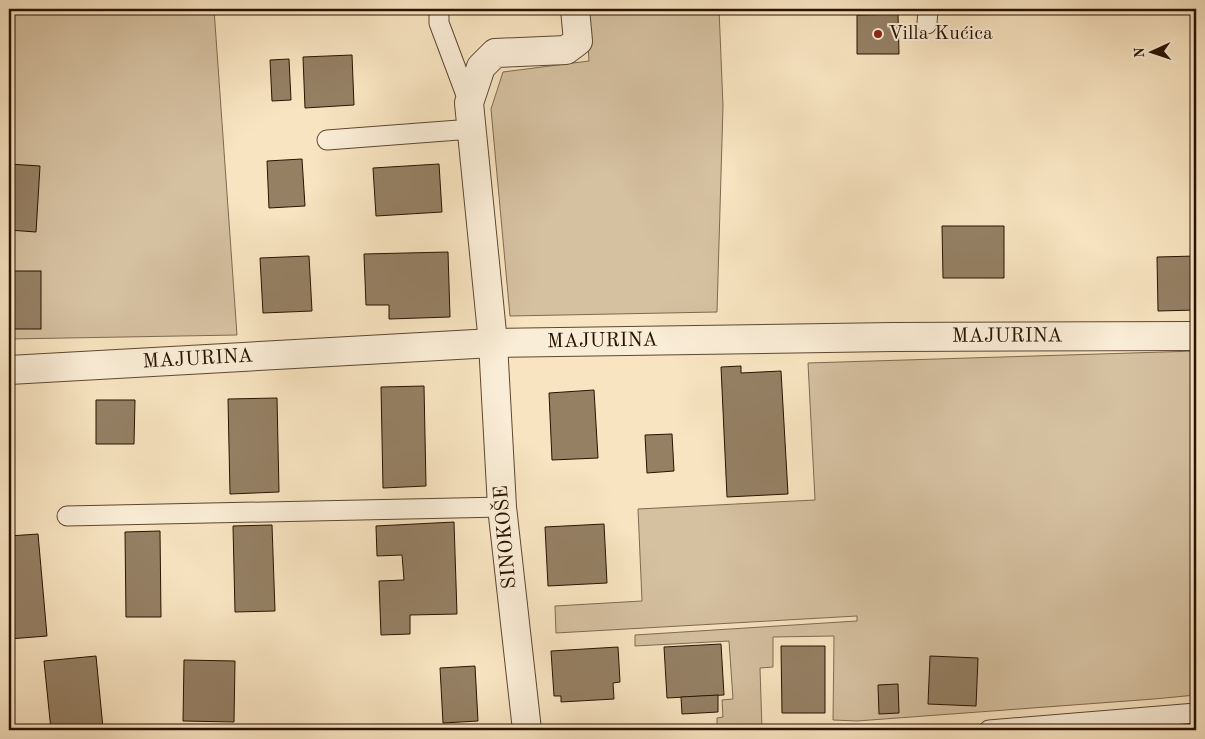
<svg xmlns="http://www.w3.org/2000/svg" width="1205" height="739" viewBox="0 0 1205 739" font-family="'Old Standard TT',serif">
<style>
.green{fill:#d5c0a0;stroke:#7f6a50}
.building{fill:#958064;stroke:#291300}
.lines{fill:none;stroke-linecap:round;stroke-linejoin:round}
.service-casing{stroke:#5d4730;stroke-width:21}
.minor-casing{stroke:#5d4730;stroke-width:30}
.service{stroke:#faedd7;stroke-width:19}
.minor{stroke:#faedd7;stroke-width:28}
.poi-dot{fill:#8f2418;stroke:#faedd7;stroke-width:2}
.labels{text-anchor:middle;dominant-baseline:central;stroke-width:4;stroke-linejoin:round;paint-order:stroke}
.poi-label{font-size:20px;fill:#291300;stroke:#faedd7;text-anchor:start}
.street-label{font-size:20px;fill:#291300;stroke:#faedd7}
</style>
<rect width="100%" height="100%" fill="#f8e4c1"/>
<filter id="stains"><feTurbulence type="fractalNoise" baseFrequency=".004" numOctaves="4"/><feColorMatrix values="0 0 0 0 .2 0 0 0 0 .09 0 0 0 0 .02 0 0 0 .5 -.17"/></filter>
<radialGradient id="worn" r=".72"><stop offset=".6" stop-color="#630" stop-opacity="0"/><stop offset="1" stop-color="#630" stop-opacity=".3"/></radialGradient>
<g class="green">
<polygon points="9,9 214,9 237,335 9,339"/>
<polygon points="586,9 719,9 723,106 717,312 510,316 491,109 503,72 589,61"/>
<polygon points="1196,351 1196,695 1154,699 857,721 833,720 834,636 773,637 773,667 760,668 762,730 717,730 717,718 723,717 722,700 733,699 729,641 635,646 635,635 857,621 857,616 556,633 555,606 642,601 638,509 815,500 808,363"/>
</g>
<g class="building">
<polygon points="482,9 550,9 550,10 482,13"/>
<polygon points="898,14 899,54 857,54 857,15"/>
<polygon points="352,55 354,105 305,108 303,57"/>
<polygon points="289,59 291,100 272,101 270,60"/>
<polygon points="302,159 305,206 269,208 267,161"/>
<polygon points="9,164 40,166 36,232 9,230"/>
<polygon points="439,164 442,212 376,216 373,168"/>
<polygon points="942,226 1004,226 1004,278 943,278"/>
<polygon points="448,252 450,317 389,319 389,305 366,305 364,254"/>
<polygon points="309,256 312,311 263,313 260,258"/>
<polygon points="1196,256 1196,310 1158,311 1157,257"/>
<rect x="9" y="271" width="32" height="58"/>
<polygon points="741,366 741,373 781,371 788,494 727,497 721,367"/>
<polygon points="424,386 426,486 383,488 381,387"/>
<polygon points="594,390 598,458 552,460 549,393"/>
<polygon points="277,398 279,492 230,494 228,399"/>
<polygon points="96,400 135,400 134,444 96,444"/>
<polygon points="672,434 674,471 647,473 645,435"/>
<polygon points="454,522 457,614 410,615 410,634 381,635 379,581 404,580 402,555 377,556 376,526"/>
<polygon points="604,524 607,583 548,586 545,527"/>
<polygon points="272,525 275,611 235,612 233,526"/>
<polygon points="160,531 161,617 126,617 125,532"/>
<polygon points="38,534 47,636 9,639 9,536"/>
<polygon points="721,644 724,695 667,698 664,647"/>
<polygon points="781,646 825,646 825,713 782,713"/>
<polygon points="618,647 620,682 613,683 614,699 561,702 561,696 554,696 551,651"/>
<polygon points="96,656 103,728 79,730 51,730 44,661"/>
<polygon points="930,656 978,658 976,706 928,704"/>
<polygon points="184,660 235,661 234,722 183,721"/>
<polygon points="475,666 478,721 443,723 440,668"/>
<polygon points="898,684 899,713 879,714 878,685"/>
<polygon points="718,695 718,712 682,714 681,697"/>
</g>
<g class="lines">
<g class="service-casing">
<g id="service">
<polyline points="439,9 439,23 469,103"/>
<polyline points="927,24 928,9"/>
<polyline points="327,140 472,129"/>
<polyline points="67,516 502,507"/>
<polyline points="989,730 1196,713"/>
</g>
</g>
<g class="minor-casing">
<g id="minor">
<path id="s1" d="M9,370L493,343L893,337L1196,336"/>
<polyline points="527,730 502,507 493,343 469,103 481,67 495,53 566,50 578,41 575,9"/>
</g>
</g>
<use href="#service" class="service"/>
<use href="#minor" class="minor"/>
</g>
<circle class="poi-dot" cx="878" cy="34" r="5"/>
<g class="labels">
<g class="poi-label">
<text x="888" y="34">Villa Kućica</text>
</g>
<g class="street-label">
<text stroke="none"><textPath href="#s1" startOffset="999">MAJURINA</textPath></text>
<text stroke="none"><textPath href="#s1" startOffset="594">MAJURINA</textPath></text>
<text stroke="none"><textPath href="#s1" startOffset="189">MAJURINA</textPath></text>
<text transform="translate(506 537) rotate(-95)">SINOKOŠE</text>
</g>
</g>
<rect width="1205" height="739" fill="none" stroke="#f8e4c1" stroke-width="30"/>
<rect x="10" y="10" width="1185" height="719" fill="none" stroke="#291300" stroke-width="2.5"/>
<rect x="15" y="15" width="1175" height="709" fill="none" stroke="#291300"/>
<g transform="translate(1152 52) rotate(267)" stroke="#faedd7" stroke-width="4" paint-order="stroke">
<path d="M0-4L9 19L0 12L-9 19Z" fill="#291300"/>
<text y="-8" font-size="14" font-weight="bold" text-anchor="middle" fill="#291300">N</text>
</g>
<rect width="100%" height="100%" filter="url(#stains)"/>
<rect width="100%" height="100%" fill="url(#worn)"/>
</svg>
